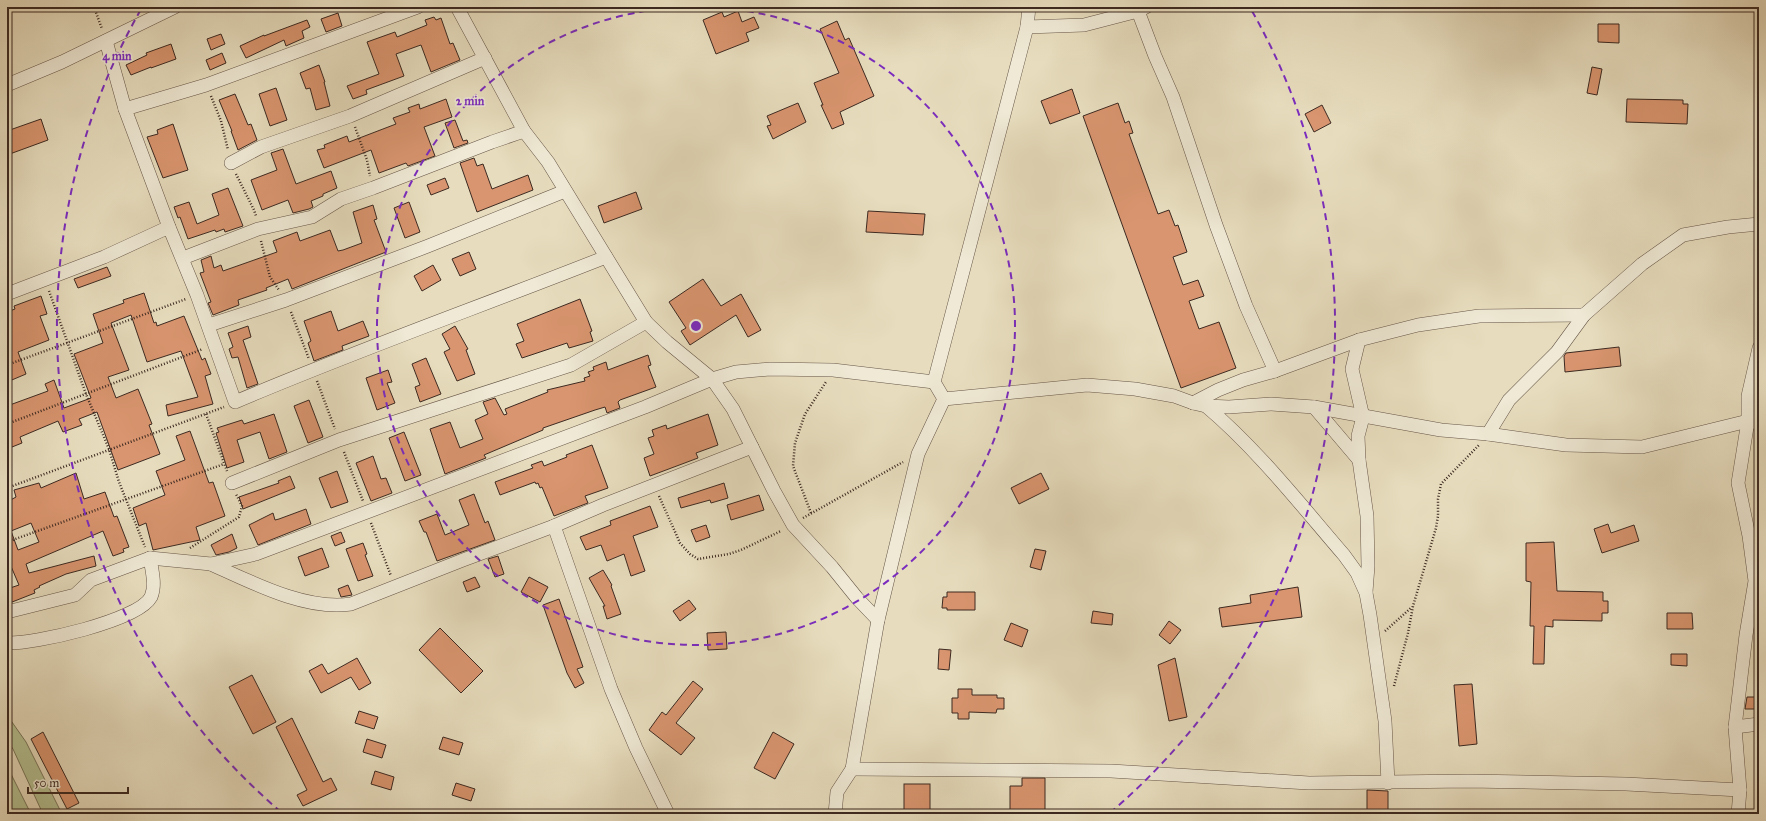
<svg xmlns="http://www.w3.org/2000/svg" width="1766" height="821" viewBox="0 0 1766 821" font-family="'IM FELL Great Primer',serif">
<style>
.green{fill:#b5c192;stroke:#78755a}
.building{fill:#d9956f;stroke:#3c2921;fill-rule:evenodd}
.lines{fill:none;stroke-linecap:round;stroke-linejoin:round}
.street-casing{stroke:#675648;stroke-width:14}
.path{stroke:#3c2921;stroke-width:2.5;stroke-dasharray:1 2;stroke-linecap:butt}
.street{stroke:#efe9d5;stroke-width:13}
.ring{fill:none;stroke:#7b2cbf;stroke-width:2;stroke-dasharray:7 5}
.centre{fill:#7b2cbf;stroke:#efe9d5;stroke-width:2}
.ring-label{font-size:12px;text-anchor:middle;font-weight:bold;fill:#7b2cbf;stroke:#efe9d5;stroke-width:3;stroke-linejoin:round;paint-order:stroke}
</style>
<rect width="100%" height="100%" fill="#e7ddbe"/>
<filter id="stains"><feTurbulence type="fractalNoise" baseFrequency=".005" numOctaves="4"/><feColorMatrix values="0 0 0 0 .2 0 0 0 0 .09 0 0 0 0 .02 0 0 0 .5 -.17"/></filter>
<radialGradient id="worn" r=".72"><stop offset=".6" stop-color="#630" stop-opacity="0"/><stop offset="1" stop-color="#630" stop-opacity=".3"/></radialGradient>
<g class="green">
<polygon points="7,715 26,742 62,814 43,814 13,749 7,740"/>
<polygon points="7,766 31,814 7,814"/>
</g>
<g class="building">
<polygon points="738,11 742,22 754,17 759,28 746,33 749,41 716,54 703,20 722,12 724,17"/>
<polygon points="338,13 342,26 326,32 321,19"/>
<polygon points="434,17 436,20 441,18 450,44 453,43 460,60 431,72 421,45 418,46 396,54 404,76 366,90 367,94 353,99 347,86 379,74 367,42 395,32 397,37 427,25 425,20"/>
<polygon points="307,20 310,27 302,31 304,38 286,46 284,40 246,58 240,46 264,35 264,36"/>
<polygon points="837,21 845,40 849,38 874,96 840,112 844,124 832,129 821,105 823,105 814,83 839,73 820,29"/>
<polygon points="1598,24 1619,24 1619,43 1598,42"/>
<polygon points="221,34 225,44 211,50 207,39"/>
<polygon points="171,44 176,59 151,68 151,67 131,75 126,65 147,55 146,53"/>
<polygon points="222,53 226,63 210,70 206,60"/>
<polygon points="319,65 325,82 324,82 330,106 316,110 310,88 306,89 300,73"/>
<polygon points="1592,67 1602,69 1597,95 1587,93"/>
<polygon points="276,88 287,120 270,126 259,94"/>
<polygon points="1072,89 1080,113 1050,124 1041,101"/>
<polygon points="235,94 248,125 251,124 257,140 238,150 231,131 232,131 219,100"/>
<polygon points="446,99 452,117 424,127 435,156 408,166 406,163 379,173 371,150 324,168 317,150 325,148 324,145 347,136 349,142 396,124 393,118 410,112 408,108 419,104 420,109"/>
<polygon points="1627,99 1683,100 1683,104 1688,104 1687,124 1626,122"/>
<polygon points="798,103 806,122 773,139 767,126 771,125 767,116"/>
<polygon points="1118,103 1125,123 1129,121 1133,133 1129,134 1158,214 1169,210 1175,226 1178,225 1187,252 1173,257 1183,285 1198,280 1204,296 1189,301 1199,329 1219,322 1236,368 1181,388 1083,116"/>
<polygon points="1322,105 1331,123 1314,132 1305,114"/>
<polygon points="41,119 48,140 7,155 7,131"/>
<polygon points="455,120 463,141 467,140 468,143 454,148 445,123"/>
<polygon points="173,124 188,170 163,178 147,137 158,134 157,130"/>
<polygon points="283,149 296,184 331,171 337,188 323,194 323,196 311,201 313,207 309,209 293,213 288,200 262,210 251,180 277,170 271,153"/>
<polygon points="474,158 477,166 483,164 492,189 528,175 533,190 477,212 460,163"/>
<polygon points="445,178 449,188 431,195 427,185"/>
<polygon points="228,188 243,226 225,232 224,229 216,232 215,230 188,239 180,217 178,218 174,207 189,202 197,224 219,215 212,194"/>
<polygon points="636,192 642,209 604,223 598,206"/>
<polygon points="409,202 420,232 405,238 394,208"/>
<polygon points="373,205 377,219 374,220 386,252 292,289 288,279 266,288 267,290 238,300 239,305 213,315 208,303 211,302 200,273 204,272 201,260 211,256 214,268 221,265 223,271 277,252 273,241 297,232 300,241 330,230 338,251 343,250 362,243 353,212"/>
<polygon points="868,211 925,214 923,235 866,232"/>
<polygon points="469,252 476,269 460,276 452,259"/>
<polygon points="433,265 441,280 422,291 414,276"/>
<polygon points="107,267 111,276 78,288 74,279"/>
<polygon points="703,279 721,306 741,294 761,330 748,337 736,315 690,345 681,331 686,328 669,302"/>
<polygon points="144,293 154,323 156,322 157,326 184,316 202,360 205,358 211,374 205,376 213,404 168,416 166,405 198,397 181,351 147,362 131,315 111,323 129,370 108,377 116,398 138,389 152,424 149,425 160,454 118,470 97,412 79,419 82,425 63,432 58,421 20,437 22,443 7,449 7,406 48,391 45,384 54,380 64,408 91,398 74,354 103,343 93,314 124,303 123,300"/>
<polygon points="41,296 47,314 40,316 49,340 18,352 26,374 7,382 7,312 15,309 14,306"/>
<polygon points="580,299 592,331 590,332 593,341 569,348 567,343 522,358 516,344 524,341 517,324"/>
<polygon points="331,311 338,331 363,321 369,336 342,346 343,350 314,361 308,343 311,341 304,321"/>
<polygon points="248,326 251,337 243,340 258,384 247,388 238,357 232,358 229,349 233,347 228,333"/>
<polygon points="455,326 468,349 466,350 475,374 457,381 444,352 450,349 442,334"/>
<polygon points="1619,347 1621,366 1565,372 1564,356 1566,353"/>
<polygon points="648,355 651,365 648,366 656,387 620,400 618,402 620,408 607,413 605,407 595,410 543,428 543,430 484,455 486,458 445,474 430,429 450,422 460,448 483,439 475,420 488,414 483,402 495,398 504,415 507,414 505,409 548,392 547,390 585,381 584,378 590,376 588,372 594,370 593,367 606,362 608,370"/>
<polygon points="426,358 441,394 420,402 415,387 420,385 412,364"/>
<polygon points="388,370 392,382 387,383 395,403 377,410 366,378"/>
<polygon points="309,400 323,437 308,443 294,406"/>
<polygon points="274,414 287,452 269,459 260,432 237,440 244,462 227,468 216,433 219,432 217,428 242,420 244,424"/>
<polygon points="708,414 718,445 696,453 698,458 650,476 644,458 654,454 648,438 654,436 652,430 666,425 667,429"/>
<polygon points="190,431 209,483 213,482 225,516 196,527 200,540 153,550 146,523 139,526 133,508 165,495 156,471 185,460 176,436"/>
<polygon points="404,432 421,475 405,481 389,438"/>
<polygon points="592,445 608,488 585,496 588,503 554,516 542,487 540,488 538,483 536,484 535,482 500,495 495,482 533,468 531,465 542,461 544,466 567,457 566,455"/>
<polygon points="373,456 381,479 386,478 392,493 371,501 356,463"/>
<polygon points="337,471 348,502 331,508 319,478"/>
<path d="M76,473L84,499L105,492L114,517L117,516L129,547L123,549L124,552L113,556L103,531L26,564L29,573L94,556L96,566L66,574L39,586L40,587L34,590L35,593L7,604V589L19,585L7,557V502L16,497L14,490L39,483L41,488ZM31,523L39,542L18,550L11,531Z"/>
<polygon points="1041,473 1049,489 1019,504 1011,488"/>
<polygon points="290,476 295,488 243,509 239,497 279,483 278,481"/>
<polygon points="724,483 728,498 711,503 710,500 681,508 678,498"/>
<polygon points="474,494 485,523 488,521 495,540 437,561 426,532 424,532 419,521 437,514 445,535 469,525 459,500"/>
<polygon points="759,495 764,510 731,520 727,505"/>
<polygon points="650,506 658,527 633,536 645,571 631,576 624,554 607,561 601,545 586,550 580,537 611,525 610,521"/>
<polygon points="306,509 311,524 258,545 249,525 273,513 275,520 279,519"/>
<polygon points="1608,524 1611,533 1634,525 1639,541 1602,553 1594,529"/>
<polygon points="706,525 710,537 696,542 691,530"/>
<polygon points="341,532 345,542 335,546 331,536"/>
<polygon points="232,534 237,548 229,552 216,555 211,545"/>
<polygon points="1554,542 1557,591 1603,592 1603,601 1608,601 1608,613 1602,613 1602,621 1553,620 1553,627 1545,626 1544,664 1533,664 1534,626 1530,626 1531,582 1526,581 1526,543"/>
<polygon points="363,543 367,554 365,555 373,576 358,581 346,549"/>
<polygon points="322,548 329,567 305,576 298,557"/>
<polygon points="1035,549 1046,551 1041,570 1030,567"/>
<polygon points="498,556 504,574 495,577 488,559"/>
<polygon points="603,570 612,585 611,586 621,614 607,619 603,606 605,606 589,578"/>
<polygon points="475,577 480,587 467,592 463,582"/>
<polygon points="529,577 548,587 540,602 521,592"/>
<polygon points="348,585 352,595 341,597 338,589"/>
<polygon points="1298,587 1302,617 1222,627 1219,608 1251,603 1250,595"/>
<polygon points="947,592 975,592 975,610 947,610 947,608 942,608 943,597 947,597"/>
<polygon points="559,599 583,667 577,669 584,683 575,688 567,673 543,605"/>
<polygon points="689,600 696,609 680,621 673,611"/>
<polygon points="1093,611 1113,614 1112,625 1091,623"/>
<polygon points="1667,613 1692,613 1693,629 1667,629"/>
<polygon points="1169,621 1181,630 1170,644 1159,635"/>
<polygon points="1011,623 1028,630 1022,647 1004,640"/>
<polygon points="440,628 483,671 461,693 419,650"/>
<polygon points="726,632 727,649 708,650 707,633"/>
<polygon points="939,649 951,650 949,670 938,669"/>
<polygon points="1671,654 1687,654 1687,666 1671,665"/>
<polygon points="357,658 371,683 359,690 351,677 321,693 309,671 322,664 328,674"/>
<polygon points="1175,658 1187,717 1169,721 1158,665"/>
<polygon points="252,675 276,722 253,734 229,687"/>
<polygon points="693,681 703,689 676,723 695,738 681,755 649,730 662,712 666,715"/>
<polygon points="1472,684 1477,744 1459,746 1454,685"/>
<polygon points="958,689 972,689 972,695 997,695 997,698 1004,698 1004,709 997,709 996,713 969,712 969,719 958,719 958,713 952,713 952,698 958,698"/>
<polygon points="1747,697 1759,697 1759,709 1745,709"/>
<polygon points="359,711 378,717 374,729 355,723"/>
<polygon points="292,718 323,782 331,778 337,790 303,806 297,795 307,790 276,727"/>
<polygon points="43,732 79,803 67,809 31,739"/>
<polygon points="773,732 794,744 775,779 754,768"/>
<polygon points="443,737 463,743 459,755 439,749"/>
<polygon points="367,739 386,745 382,758 363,752"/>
<polygon points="375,771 394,777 391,790 371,784"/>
<polygon points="1022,778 1045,778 1045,811 1010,812 1010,786 1022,786"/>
<polygon points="456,783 475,789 471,801 452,795"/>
<rect x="904" y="784" width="26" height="26"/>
<polygon points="1367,790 1388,791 1388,814 1367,814"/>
</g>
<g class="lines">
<g class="street-casing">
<g id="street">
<polyline points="457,7 524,131 548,162 646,322 667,342 712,379 733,409 774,491 793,525 832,567 857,598 878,620"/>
<polyline points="1138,11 1155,56 1173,97 1216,225 1246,306 1275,371"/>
<polyline points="1027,27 1084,25 1138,11 1146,7"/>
<polyline points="106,41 125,109 169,227"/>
<polyline points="7,85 62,62 175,7"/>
<polyline points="125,109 206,85 418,7"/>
<polyline points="231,163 261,147 350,116 485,58"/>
<polyline points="183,258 258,229 312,217 341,199 373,188 492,142 524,131"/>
<path d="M7,294L104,257L169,227L197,295L235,402C357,350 482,306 606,257"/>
<polyline points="209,325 286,300 428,246 565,191"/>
<polyline points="1359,340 1352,369 1363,417 1358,436 1359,460 1367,516 1368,566 1366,592"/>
<polyline points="944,399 1087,385 1135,389 1174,396 1193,403 1206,406 1229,407 1271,404 1314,407 1441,430 1488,434 1566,445 1642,447 1748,421 1759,423"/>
<polyline points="1193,403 1218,390 1243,380 1275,371 1359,340 1418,325 1479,316 1584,315"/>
<path d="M1206,406C1257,449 1300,504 1344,555L1357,573L1366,593L1370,615L1385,721L1388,783"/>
<polyline points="1314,407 1359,460"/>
<polyline points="1488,434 1509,400 1557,352 1584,315 1642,264 1683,235 1728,227 1759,224"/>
<polyline points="232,483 339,440 571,365 646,322"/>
<polyline points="554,526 611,689 636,748 668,814"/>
<path d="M211,564C251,582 306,611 351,604L463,560L554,526L603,505L752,447"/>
<polyline points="7,612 75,595 91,580 150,558 211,564 256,554 645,407 712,379 736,372 770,369 833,370 934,382"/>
<path d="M7,643C34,644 138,621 151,597C156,585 152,571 150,558"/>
<polyline points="1735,727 1759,724"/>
<polyline points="852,769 1111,771 1309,783 1468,781 1626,784 1740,790"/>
<polyline points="835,814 837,792 852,769 878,620 918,454 944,399 934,382 1027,27 1029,7"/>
<polyline points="1738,814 1740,790 1735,727 1746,635 1755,581 1749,536 1738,483 1748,421 1748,396 1759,348"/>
</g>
</g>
<g class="path">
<polyline points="94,7 102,29"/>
<polyline points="211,96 221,121 228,150"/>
<polyline points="355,127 367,160 370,176"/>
<polyline points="236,174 254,210 256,216"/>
<polyline points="261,241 270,277 279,290"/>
<polyline points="49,291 86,394 109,449 119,482 145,547"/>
<polyline points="291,312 309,359"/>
<polyline points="7,365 186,299"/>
<polyline points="317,381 335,429"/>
<polyline points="206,414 227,471"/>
<polyline points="7,424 203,349"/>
<polyline points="344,452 363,501"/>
<polyline points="7,488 224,407"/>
<polyline points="659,496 680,543 690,554 698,559 729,554 741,550 781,531"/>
<polyline points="811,513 793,466 795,443 805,414 826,382"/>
<polyline points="803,518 903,462"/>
<polyline points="371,523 391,576"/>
<polyline points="7,542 224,464"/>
<polyline points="190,548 239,517 242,506 236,494"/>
<polyline points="1385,631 1412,607"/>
<polyline points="1394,686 1408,633 1413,606 1436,528 1438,516 1438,499 1441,484 1479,445"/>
</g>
<use href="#street" class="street"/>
</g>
<g class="ring">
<path d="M699 7A319 319 0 1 1 693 7"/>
<path d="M281 812A639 639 0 0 1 140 11M1252 11A639 639 0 0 1 1111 812"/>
</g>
<circle cx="696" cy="326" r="6" class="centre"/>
<g class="ring-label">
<text x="117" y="60">4 min</text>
<text x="470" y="105">2 min</text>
</g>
<rect width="1766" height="821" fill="none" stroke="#e7ddbe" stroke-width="24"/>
<rect x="8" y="8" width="1750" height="805" fill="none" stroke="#3c2921" stroke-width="2"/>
<rect x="12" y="12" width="1742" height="797" fill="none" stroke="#3c2921"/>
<path d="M28 787v6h100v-6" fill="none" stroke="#3c2921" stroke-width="2"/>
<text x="34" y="787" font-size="12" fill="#3c2921" stroke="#efe9d5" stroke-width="3" paint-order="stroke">50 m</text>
<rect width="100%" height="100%" filter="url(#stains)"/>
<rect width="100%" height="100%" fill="url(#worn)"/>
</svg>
